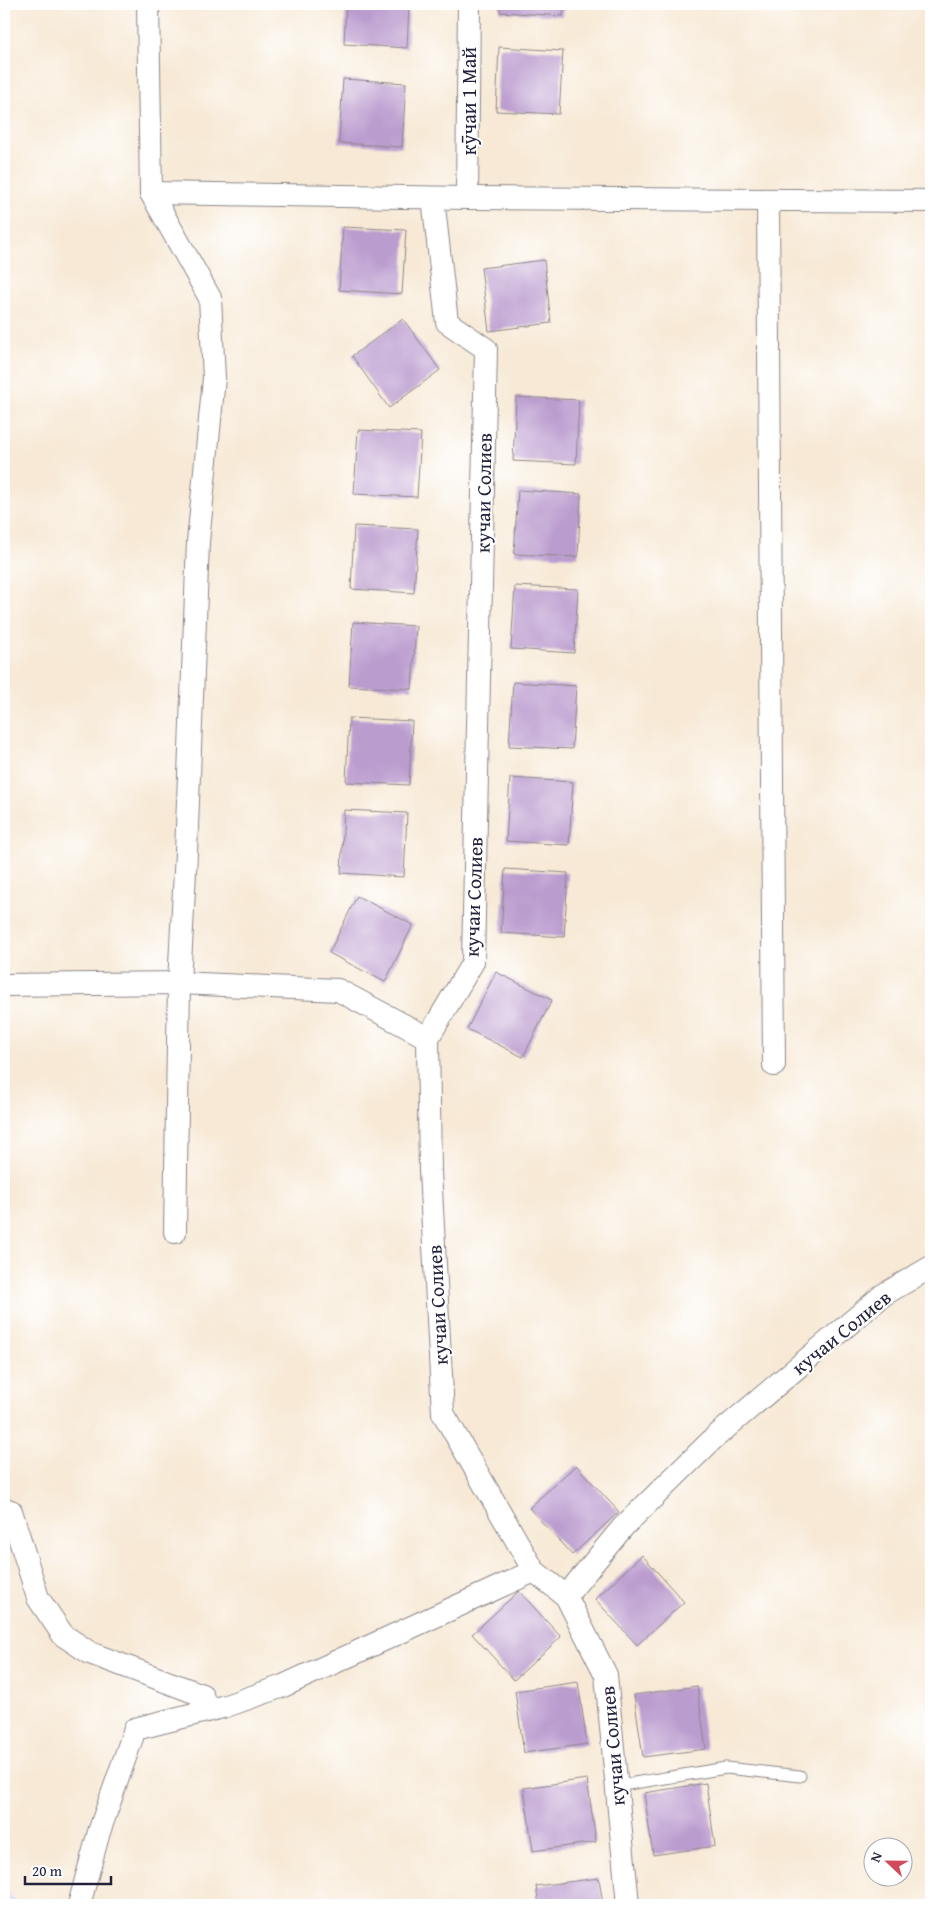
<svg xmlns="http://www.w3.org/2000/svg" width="935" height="1909" viewBox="0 0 935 1909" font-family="'Gentium Book Plus',serif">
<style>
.built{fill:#ded5f6}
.building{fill:#bb9ccf}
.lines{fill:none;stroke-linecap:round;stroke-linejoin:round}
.service-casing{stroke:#8c8688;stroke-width:13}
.minor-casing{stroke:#8c8688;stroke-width:24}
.service{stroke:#fff;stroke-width:11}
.minor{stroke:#fff;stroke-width:22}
.labels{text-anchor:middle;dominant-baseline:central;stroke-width:4;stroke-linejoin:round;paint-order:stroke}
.street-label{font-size:20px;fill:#22223b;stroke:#fff}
</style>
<rect width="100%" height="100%" fill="#fff"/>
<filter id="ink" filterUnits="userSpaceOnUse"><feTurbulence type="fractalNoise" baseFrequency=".02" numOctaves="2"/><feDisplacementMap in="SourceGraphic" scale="10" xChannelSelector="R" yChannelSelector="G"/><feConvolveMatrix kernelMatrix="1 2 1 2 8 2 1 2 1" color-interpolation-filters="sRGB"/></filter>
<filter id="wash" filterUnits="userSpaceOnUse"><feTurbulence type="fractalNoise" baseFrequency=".0096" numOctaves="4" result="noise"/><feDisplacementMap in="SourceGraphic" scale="20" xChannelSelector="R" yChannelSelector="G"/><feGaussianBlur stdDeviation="1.12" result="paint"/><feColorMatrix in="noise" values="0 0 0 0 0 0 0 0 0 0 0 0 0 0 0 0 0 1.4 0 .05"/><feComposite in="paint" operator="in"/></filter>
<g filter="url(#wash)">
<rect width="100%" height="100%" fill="#f7e9d5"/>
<polygon class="built" points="4,1887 18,1905 4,1905"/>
<g id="blocks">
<g class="building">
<polygon points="346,4 409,4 407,48 344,44"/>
<polygon points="500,4 564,4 563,16 500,12"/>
<polygon points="499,47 563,51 559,114 496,111"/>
<polygon points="343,79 406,83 402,147 339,143"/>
<polygon points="343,227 406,230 402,294 339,290"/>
<polygon points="544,260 551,323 489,331 481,268"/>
<polygon points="403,319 440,370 389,408 352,356"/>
<polygon points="516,397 579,400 576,464 513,461"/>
<polygon points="358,430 421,433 417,497 354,494"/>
<polygon points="518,490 581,494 578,557 514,554"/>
<polygon points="354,526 418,529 414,593 351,589"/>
<polygon points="515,586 578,589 574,653 511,649"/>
<polygon points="353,622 416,626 412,689 349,686"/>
<polygon points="513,682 576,686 572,749 509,746"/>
<polygon points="349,718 412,721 409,785 346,782"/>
<polygon points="510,778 573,782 569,845 506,841"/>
<polygon points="344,810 407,813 404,877 341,873"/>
<polygon points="505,869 568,873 564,937 501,933"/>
<polygon points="357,896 413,925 385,982 329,953"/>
<polygon points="496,972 552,1000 523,1057 467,1029"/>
<polygon points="576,1465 619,1512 572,1555 529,1508"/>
<polygon points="642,1555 684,1602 637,1645 595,1599"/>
<polygon points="519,1591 561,1637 514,1680 472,1634"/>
<polygon points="578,1682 587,1744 524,1753 515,1691"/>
<polygon points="697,1686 706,1749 643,1757 634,1695"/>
<polygon points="587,1779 596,1842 533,1851 524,1788"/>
<polygon points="706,1783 715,1846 653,1855 644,1793"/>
<polygon points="599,1878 603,1905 539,1905 536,1886"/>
</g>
</g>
</g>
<g filter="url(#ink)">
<use href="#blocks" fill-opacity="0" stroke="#8c8688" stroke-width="1"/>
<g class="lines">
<g class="service-casing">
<polyline id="service" points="616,1786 726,1768 800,1776"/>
</g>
<g class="minor-casing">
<g id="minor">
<polyline points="148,4 151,193 210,298 214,378 198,542 186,853 179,983 175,1232"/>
<polyline points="151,193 467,198 931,201"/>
<polyline points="433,198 447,322 486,349 473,962 428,1038 430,1171 443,1413 534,1571 566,1596 606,1675 628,1905"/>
<polyline points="467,198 469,4"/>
<polyline points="768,200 774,1065"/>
<polyline points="4,985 179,983 338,990 428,1038"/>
<polyline points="4,1509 11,1511 38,1598 63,1635 90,1653 202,1695 207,1710"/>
<polyline points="566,1596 623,1527 714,1438 883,1295 931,1267"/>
<polyline points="79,1905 99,1832 135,1729 226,1706 283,1686 534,1571"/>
</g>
</g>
<use href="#service" class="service"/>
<use href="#minor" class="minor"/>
</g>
</g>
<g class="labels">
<g class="street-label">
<text transform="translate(468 101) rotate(-90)">кӯчаи 1 Май</text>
<text transform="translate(483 493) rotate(-89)">кучаи Солиев</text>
<text transform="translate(473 897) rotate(-88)">кучаи Солиев</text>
<text transform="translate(437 1305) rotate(-93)">кучаи Солиев</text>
<text transform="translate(841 1332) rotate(-39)">кучаи Солиев</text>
<text transform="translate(612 1746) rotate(-95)">кучаи Солиев</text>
</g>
</g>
<rect width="935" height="1909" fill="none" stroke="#fff" stroke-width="20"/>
<g transform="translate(888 1862) rotate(292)"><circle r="24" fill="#ffffff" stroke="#a7a7b1"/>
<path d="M0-4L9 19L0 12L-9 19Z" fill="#d1495b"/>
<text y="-8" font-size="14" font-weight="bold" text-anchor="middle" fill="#22223b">N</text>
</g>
<path d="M25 1876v8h86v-8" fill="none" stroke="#22223b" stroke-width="2.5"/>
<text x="32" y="1876" font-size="15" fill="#22223b" stroke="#ffffff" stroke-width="4" paint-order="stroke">20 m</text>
</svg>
